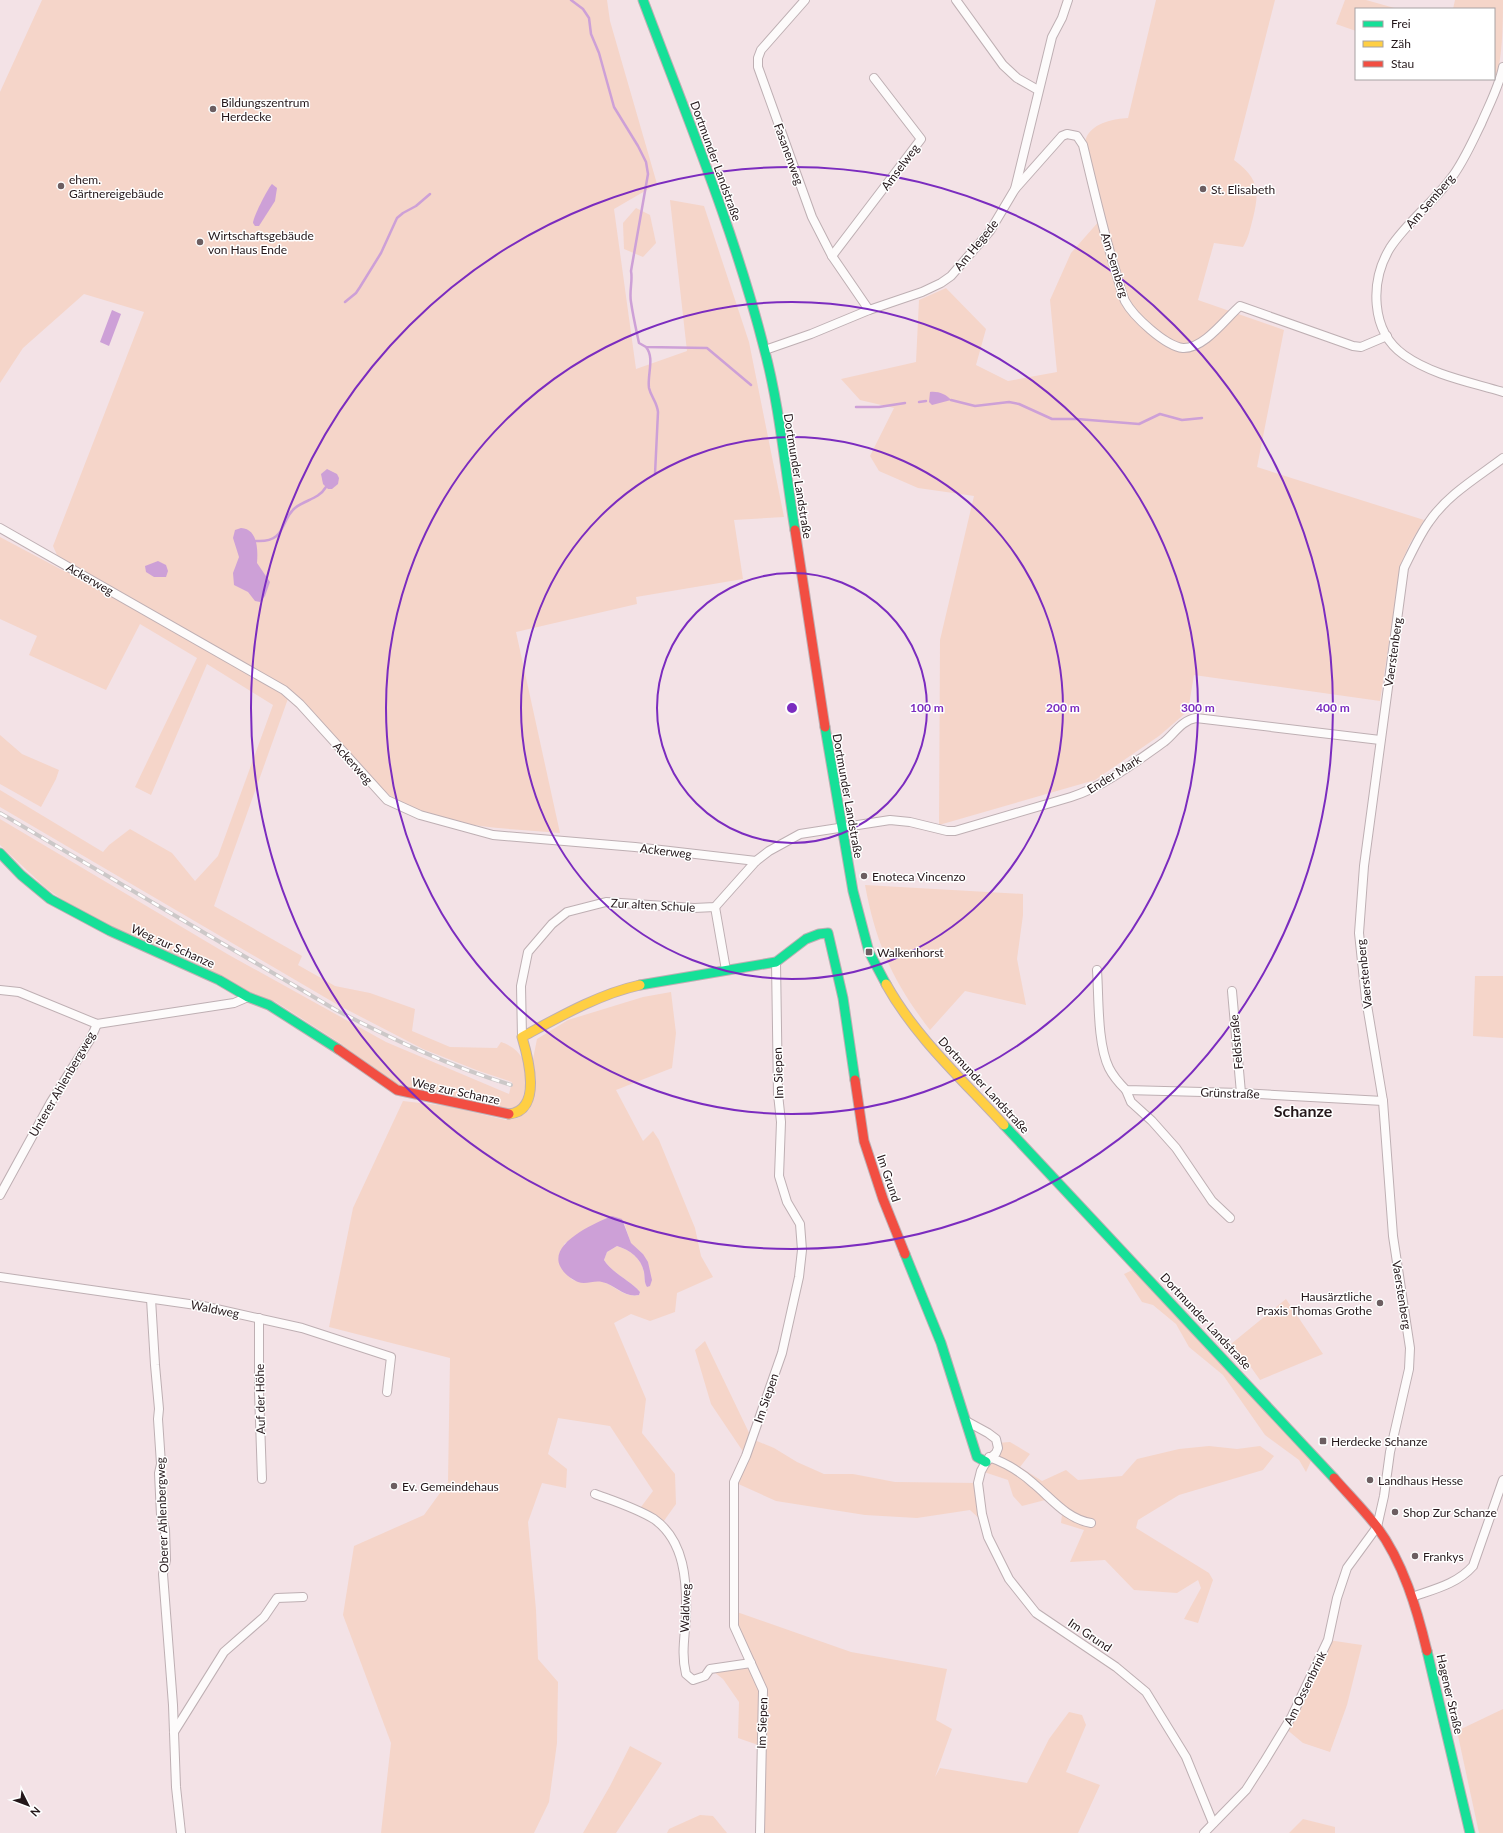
<svg xmlns="http://www.w3.org/2000/svg" width="1503" height="1833" viewBox="0 0 1503 1833" font-family="Lato,sans-serif">
<style>
.green{fill:#f5d5c9;fill-rule:evenodd}
.water{fill:#cda0d7}
.lines{fill:none;stroke-linecap:round;stroke-linejoin:round}
.stream{stroke:#cda0d7;stroke-width:2.5}
.street-casing{stroke:#beafb3;stroke-width:10}
.fast-casing{stroke:#beafb3;stroke-width:11}
.slow-casing{stroke:#beafb3;stroke-width:11}
.jam-casing{stroke:#beafb3;stroke-width:11}
.street{stroke:#fdfbfb;stroke-width:8}
.fast{stroke:#16e098;stroke-width:9}
.slow{stroke:#ffcf43;stroke-width:9}
.jam{stroke:#f24e42;stroke-width:9}
.rail-casing{stroke:#ccc8c8;stroke-width:4}
.rail{stroke:#fff;stroke-width:2.5;stroke-dasharray:8;stroke-linecap:butt}
.ring{fill:none;stroke:#7b2cbf;stroke-width:2}
.poi-dot{fill:#6c5e61;stroke:#fff;stroke-width:1.5}
.labels{text-anchor:middle;dominant-baseline:central;stroke-width:3;stroke-linejoin:round;paint-order:stroke}
.poi-label{font-size:12px;fill:#24171a;stroke:#fff;text-anchor:start}
.street-label{font-size:12px;fill:#24171a;stroke:#fff}
.district-label{font-size:16px;font-weight:bold;fill:#24171a;stroke:#fff}
.centre{fill:#7b2cbf;stroke:#fff;stroke-width:2}
.ring-label{font-size:12px;text-anchor:middle;font-weight:bold;fill:#7b2cbf;stroke:#fff;stroke-width:3;stroke-linejoin:round;paint-order:stroke}
</style>
<rect width="100%" height="100%" fill="#f3e2e6"/>
<g class="green">
<path d="M42,0H607L610,21L657,184L614,209L636,369L687,351L670,200L704,206L749,342L784,517L734,520L743,579L636,597L637,604L516,632L560,833C503,828 431,828 384,791L290,693L214,906L302,956L298,965L335,986L370,993L415,1009L412,1031L450,1047L497,1048L501,1042C531,1052 528,1077 522,1102L510,1111L409,1090C385,1079 359,1062 340,1043L276,1002L258,996L193,962L120,931L70,905L46,888L0,845V819L229,955L386,1042L509,1094L512,1082L479,1071L423,1049L338,1005L0,807V790L103,852L109,845L130,829L172,853L195,881L218,856L273,705L207,664L151,795L135,787L197,658L140,624L106,690L29,655L37,636L0,619V537L64,571L53,546L144,312L84,294L23,348L0,383V92Z"/>
<path d="M1156,0H1275L1234,160C1258,178 1260,190 1253,218C1250,229 1249,237 1243,247L1214,243L1198,300L1284,330L1257,467L1424,520L1409,545L1401,564L1380,701L1194,675L1188,711L1159,736L1095,780L939,825L940,640L974,496L918,488L879,471L870,456L894,408L860,400L841,379L916,362L919,300L946,288L986,329L976,365L1008,381L1057,372L1050,300L1071,253L1100,220C1096,203 1079,150 1087,136C1095,122 1114,119 1128,118Z"/>
<polygon points="1345,0 1366,0 1398,9 1356,9 1356,31 1336,24"/>
<path d="M1455,0H1503C1503,16 1503,68 1494,78V9H1453Z"/>
<polygon points="636,208 650,215 656,243 643,257 624,249 623,223"/>
<polygon points="0,735 22,754 59,770 56,779 41,807 0,784"/>
<path d="M865,885L1023,894V915L1017,959L1026,1005L965,991L930,1030C893,982 876,944 865,885Z"/>
<polygon points="1475,976 1503,976 1503,1038 1473,1036"/>
<path d="M671,992L676,1033L672,1068L616,1090L643,1141L653,1131L659,1140L695,1228L701,1256L713,1277L677,1293L675,1312L650,1321L631,1314L614,1323L646,1399L642,1433L675,1474L676,1504L661,1525L638,1511L653,1491L610,1426L558,1418L548,1454L567,1469L566,1488L542,1483L528,1522L536,1610L538,1659L558,1682L557,1743L549,1802L534,1833H381L391,1743L343,1615L354,1546L424,1515L448,1482L450,1358L329,1327L353,1208L403,1101L446,1106L506,1120L518,1118L524,1113L536,1081L533,1059L537,1039L568,1020L643,997ZM608,1217L624,1222L631,1244L643,1254L647,1287C644,1282 645,1278 644,1272C641,1258 630,1250 617,1246L607,1252L604,1260C613,1274 630,1280 640,1292L639,1295C625,1298 616,1287 604,1282C595,1278 586,1286 571,1279L564,1244Z"/>
<polygon points="1139,1267 1312,1452 1311,1461 1306,1472 1299,1460 1265,1435 1223,1375 1189,1347 1176,1324 1153,1305 1142,1302 1124,1274"/>
<polygon points="1286,1299 1323,1354 1260,1380 1248,1363 1231,1344"/>
<polygon points="705,1341 752,1439 774,1448 797,1462 824,1474 853,1474 895,1482 978,1483 984,1523 970,1510 917,1518 865,1515 776,1501 734,1482 746,1456 711,1404 695,1350"/>
<polygon points="1010,1442 1030,1454 1020,1467 1042,1481 1066,1470 1078,1480 1122,1476 1137,1459 1179,1449 1209,1446 1237,1449 1260,1446 1274,1456 1263,1470 1179,1495 1138,1520 1136,1528 1209,1573 1213,1580 1198,1623 1184,1619 1201,1588 1198,1580 1177,1593 1134,1590 1105,1560 1070,1562 1084,1530 1061,1523 1063,1506 1053,1498 1022,1506 1013,1496 1008,1480 981,1471 996,1453 997,1443"/>
<polygon points="734,1611 851,1652 947,1669 936,1720 952,1729 935,1777 940,1768 1027,1783 1049,1739 1069,1712 1082,1715 1086,1725 1066,1772 1100,1785 1078,1833 760,1833 761,1746 738,1738 739,1702 723,1679 710,1669 751,1663 734,1626"/>
<polygon points="1328,1640 1362,1645 1347,1705 1330,1752 1303,1743 1285,1728"/>
<polygon points="1503,1709 1503,1833 1479,1833 1457,1731"/>
<polygon points="630,1746 662,1763 616,1833 583,1833 610,1786"/>
<polygon points="700,1815 713,1816 727,1833 667,1833 669,1829"/>
<polygon points="1303,1819 1335,1827 1335,1833 1289,1833"/>
</g>
<g class="water">
<path d="M272,184L277,188L275,201L259,226H255L253,223C253,217 268,188 272,184Z"/>
<polygon points="112,310 121,314 109,346 100,342"/>
<path d="M930,392C938,391 946,394 951,400L932,405L929,402Z"/>
<polygon points="327,469 337,474 339,478 338,484 332,489 328,489 323,484 321,474"/>
<path d="M241,528C258,529 258,550 257,563L270,582L265,596L260,602L255,601L248,592L234,585L233,573L239,557L233,538L235,530Z"/>
<polygon points="158,561 166,565 168,571 166,577 154,577 146,572 145,566"/>
<path d="M612,1216L622,1219L631,1243L643,1254L648,1262L652,1280L650,1286L647,1287C644,1282 645,1278 644,1272C641,1258 630,1250 617,1246L607,1252L604,1260C613,1274 630,1280 640,1292L639,1295C624,1298 616,1285 602,1282C594,1280 586,1285 578,1282C571,1279 563,1273 560,1266C549,1243 595,1223 612,1216Z"/>
</g>
<g class="lines">
<g class="stream">
<path d="M571,0L583,9L589,18L591,34L599,53L614,107L638,146L646,162L648,174L631,271C633,281 629,291 631,302C633,316 636,329 639,343L646,347L707,348L751,385"/>
<polyline points="345,302 356,293 360,287 381,253 397,218 403,213 416,206 430,194"/>
<path d="M646,347C655,358 647,375 649,388C651,397 657,402 658,412L655,474"/>
<polyline points="951,400 975,406 1009,402 1019,404 1052,419 1077,419 1139,424 1160,414 1182,420 1202,418"/>
<polyline points="919,402 926,401"/>
<polyline points="856,407 879,407 905,403"/>
<path d="M256,541C287,543 280,520 295,508C306,499 318,500 326,487"/>
</g>
<g class="street-casing">
<g id="street">
<polyline points="805,0 761,50 758,58 758,67 812,217 832,256 869,310"/>
<polyline points="956,0 1003,65 1017,78 1038,90"/>
<path d="M1503,67C1499,87 1489,105 1481,124C1472,142 1464,161 1452,177C1434,202 1407,222 1390,248C1370,281 1370,331 1404,355C1432,375 1470,382 1503,392"/>
<path d="M1015,189L1062,136L1067,134L1077,136L1083,145C1093,186 1102,226 1114,266C1118,277 1120,290 1125,301C1133,316 1165,346 1183,348C1204,349 1226,318 1240,306L1353,346L1361,347L1387,336"/>
<polyline points="832,256 921,139 874,78"/>
<polyline points="765,350 811,334 869,310 922,292 941,283 951,276 990,231 1015,189 1052,37 1062,18 1068,0"/>
<polyline points="0,528 284,690 300,704 387,800 420,815 493,835 635,847 756,861"/>
<polyline points="715,907 726,970"/>
<path d="M1097,970C1099,998 1097,1043 1109,1068C1113,1076 1119,1083 1126,1090L1241,1093L1383,1101"/>
<polyline points="0,990 19,992 97,1024"/>
<polyline points="1232,991 1241,1093"/>
<polyline points="97,1024 234,1003 248,997"/>
<path d="M522,1037L521,986L528,952L552,924L567,912L606,902L694,908L715,907L756,861L769,851L800,834L890,820L910,822L947,831H955L1071,797C1103,787 1137,761 1164,742C1174,734 1182,720 1196,718L1380,740"/>
<polyline points="1126,1090 1131,1102 1152,1121 1176,1148 1212,1201 1230,1218"/>
<polyline points="0,1195 51,1102 91,1038 97,1024"/>
<polyline points="0,1277 203,1306 302,1328 391,1357 387,1392"/>
<polyline points="151,1299 155,1365 159,1409 158,1419 161,1464 159,1473 161,1515 165,1529 166,1560 163,1574 173,1705 176,1787 181,1833"/>
<polyline points="259,1318 259,1392 262,1479"/>
<polyline points="966,1421 988,1433 996,1439 998,1448 996,1453 986,1462 981,1471 978,1483 982,1514 988,1537 1009,1579 1036,1613 1116,1667 1146,1692 1186,1757 1213,1823"/>
<path d="M989,1457C1006,1463 1021,1472 1034,1484C1052,1499 1067,1519 1091,1523"/>
<path d="M595,1494C614,1501 636,1508 654,1519C685,1541 687,1582 686,1616C685,1636 681,1654 686,1674L693,1680L705,1676L710,1669L751,1663"/>
<path d="M1412,1597C1435,1589 1457,1584 1473,1566L1503,1480"/>
<polyline points="174,1732 224,1652 264,1617 277,1598 303,1597"/>
<polyline points="760,1833 763,1690 734,1626 734,1482 746,1456 782,1353 799,1277 802,1250 800,1224 787,1202 779,1176 781,1122 778,1094 776,962"/>
<path d="M1204,1833L1246,1790L1264,1762L1292,1716L1328,1640L1337,1598L1347,1568L1377,1527L1384,1496L1390,1452L1409,1369L1410,1348L1393,1236L1383,1101L1366,999L1359,933L1364,866L1404,568C1412,552 1419,536 1429,522C1447,495 1478,477 1503,458"/>
</g>
</g>
<g class="fast-casing">
<g id="fast">
<path d="M643,0C686,115 734,229 764,348C780,407 785,470 795,530"/>
<polyline points="825,727 853,891 869,952 886,984"/>
<polyline points="0,853 21,875 50,899 110,931 219,980 248,997 269,1005 338,1049"/>
<polyline points="640,985 776,962 806,939 819,934 828,933 843,998 855,1080"/>
<polyline points="1004,1125 1334,1478"/>
<polyline points="905,1254 941,1343 977,1457 986,1462"/>
<polyline points="1427,1651 1470,1833"/>
</g>
</g>
<g class="slow-casing">
<g id="slow">
<path d="M886,984C916,1038 963,1080 1004,1125"/>
<path d="M509,1114C543,1111 528,1057 522,1037C559,1017 599,994 640,985"/>
</g>
</g>
<g class="jam-casing">
<g id="jam">
<polyline points="795,530 825,727"/>
<polyline points="338,1049 397,1090 509,1114"/>
<polyline points="855,1080 864,1141 883,1199 905,1254"/>
<path d="M1334,1478C1348,1494 1364,1510 1377,1527C1403,1562 1417,1609 1427,1651"/>
</g>
</g>
<use href="#street" class="street"/>
<use href="#fast" class="fast"/>
<use href="#slow" class="slow"/>
<use href="#jam" class="jam"/>
<g class="rail-casing">
<path id="rail" d="M0,813L336,1010C394,1040 449,1066 511,1085"/>
</g>
<use href="#rail" class="rail"/>
</g>
<g class="ring">
<circle cx="792" cy="708" r="135"/>
<circle cx="792" cy="708" r="271"/>
<circle cx="792" cy="708" r="406"/>
<circle cx="792" cy="708" r="541"/>
</g>
<g class="poi-dot">
<circle cx="213" cy="109" r="4"/>
<circle cx="61" cy="186" r="4"/>
<circle cx="1203" cy="189" r="4"/>
<circle cx="200" cy="242" r="4"/>
<circle cx="864" cy="876" r="4"/>
<rect x="865" y="948" width="8" height="8" rx="2"/>
<circle cx="1380" cy="1303" r="4"/>
<rect x="1319" y="1437" width="8" height="8" rx="2"/>
<circle cx="1370" cy="1480" r="4"/>
<circle cx="394" cy="1486" r="4"/>
<circle cx="1395" cy="1512" r="4"/>
<circle cx="1415" cy="1556" r="4"/>
</g>
<g class="labels">
<g class="poi-label">
<text x="221" y="102">Bildungszentrum<tspan x="221" dy="14">Herdecke</tspan></text>
<text x="69" y="179">ehem.<tspan x="69" dy="14">Gärtnereigebäude</tspan></text>
<text x="1211" y="189">St. Elisabeth</text>
<text x="208" y="235">Wirtschaftsgebäude<tspan x="208" dy="14">von Haus Ende</tspan></text>
<text x="872" y="876">Enoteca Vincenzo</text>
<text x="877" y="952">Walkenhorst</text>
<text x="1372" y="1296" text-anchor="end">Hausärztliche<tspan x="1372" dy="14">Praxis Thomas Grothe</tspan></text>
<text x="1331" y="1441">Herdecke Schanze</text>
<text x="1378" y="1480">Landhaus Hesse</text>
<text x="402" y="1486">Ev. Gemeindehaus</text>
<text x="1403" y="1512">Shop Zur Schanze</text>
<text x="1423" y="1556">Frankys</text>
</g>
<g class="street-label">
<text transform="translate(789 154) rotate(70)">Fasanenweg</text>
<text transform="translate(716 161) rotate(70)">Dortmunder Landstraße</text>
<text transform="translate(900 167) rotate(-53)">Amselweg</text>
<text transform="translate(1430 201) rotate(-49)">Am Semberg</text>
<text transform="translate(976 245) rotate(-51)">Am Hegede</text>
<text transform="translate(1115 265) rotate(73)">Am Semberg</text>
<text transform="translate(798 476) rotate(81)">Dortmunder Landstraße</text>
<text transform="translate(90 579) rotate(30)">Ackerweg</text>
<text transform="translate(1393 652) rotate(-82)">Vaerstenberg</text>
<text transform="translate(353 763) rotate(48)">Ackerweg</text>
<text transform="translate(1114 774) rotate(-32)">Ender Mark</text>
<text transform="translate(848 796) rotate(80)">Dortmunder Landstraße</text>
<text transform="translate(666 851) rotate(7)">Ackerweg</text>
<text transform="translate(653 905) rotate(3)">Zur alten Schule</text>
<text transform="translate(173 946) rotate(24)">Weg zur Schanze</text>
<text transform="translate(1364 974) rotate(-96)">Vaerstenberg</text>
<text transform="translate(1236 1042) rotate(-95)">Feldstraße</text>
<text transform="translate(778 1073) rotate(-92)">Im Siepen</text>
<text transform="translate(62 1084) rotate(-60)">Unterer Ahlenbergweg</text>
<text transform="translate(984 1085) rotate(47)">Dortmunder Landstraße</text>
<text transform="translate(456 1091) rotate(12)">Weg zur Schanze</text>
<text transform="translate(1230 1093) rotate(2)">Grünstraße</text>
<text transform="translate(889 1178) rotate(71)">Im Grund</text>
<text transform="translate(1402 1295) rotate(81)">Vaerstenberg</text>
<text transform="translate(215 1309) rotate(11)">Waldweg</text>
<text transform="translate(1206 1321) rotate(47)">Dortmunder Landstraße</text>
<text transform="translate(766 1398) rotate(-71)">Im Siepen</text>
<text transform="translate(260 1399) rotate(-91)">Auf der Höhe</text>
<text transform="translate(162 1515) rotate(-92)">Oberer Ahlenbergweg</text>
<text transform="translate(685 1608) rotate(-88)">Waldweg</text>
<text transform="translate(1090 1635) rotate(34)">Im Grund</text>
<text transform="translate(1305 1688) rotate(-64)">Am Ossenbrink</text>
<text transform="translate(1450 1694) rotate(77)">Hagener Straße</text>
<text transform="translate(762 1723) rotate(-88)">Im Siepen</text>
</g>
<g class="district-label">
<text x="1303" y="1110">Schanze</text>
</g>
</g>
<circle cx="792" cy="708" r="6" class="centre"/>
<g class="ring-label">
<text x="927" y="712">100 m</text>
<text x="1063" y="712">200 m</text>
<text x="1198" y="712">300 m</text>
<text x="1333" y="712">400 m</text>
</g>
<rect x="1355" y="8" width="140" height="72" fill="#ffffff" stroke="#a7a2a3"/>
<rect x="1363" y="21" width="20" height="6" fill="#16e098" stroke="#a7a2a3"/>
<text x="1391" y="28" font-size="12" fill="#24171a">Frei</text>
<rect x="1363" y="41" width="20" height="6" fill="#ffcf43" stroke="#a7a2a3"/>
<text x="1391" y="48" font-size="12" fill="#24171a">Zäh</text>
<rect x="1363" y="61" width="20" height="6" fill="#f24e42" stroke="#a7a2a3"/>
<text x="1391" y="68" font-size="12" fill="#24171a">Stau</text>
<g transform="translate(28 1805) rotate(132)" stroke="#ffffff" stroke-width="3" paint-order="stroke">
<path d="M0-3L7 15L0 10L-7 15Z" fill="#24171a"/>
<text y="-6" font-size="11" font-weight="bold" text-anchor="middle" fill="#24171a">N</text>
</g>
</svg>
